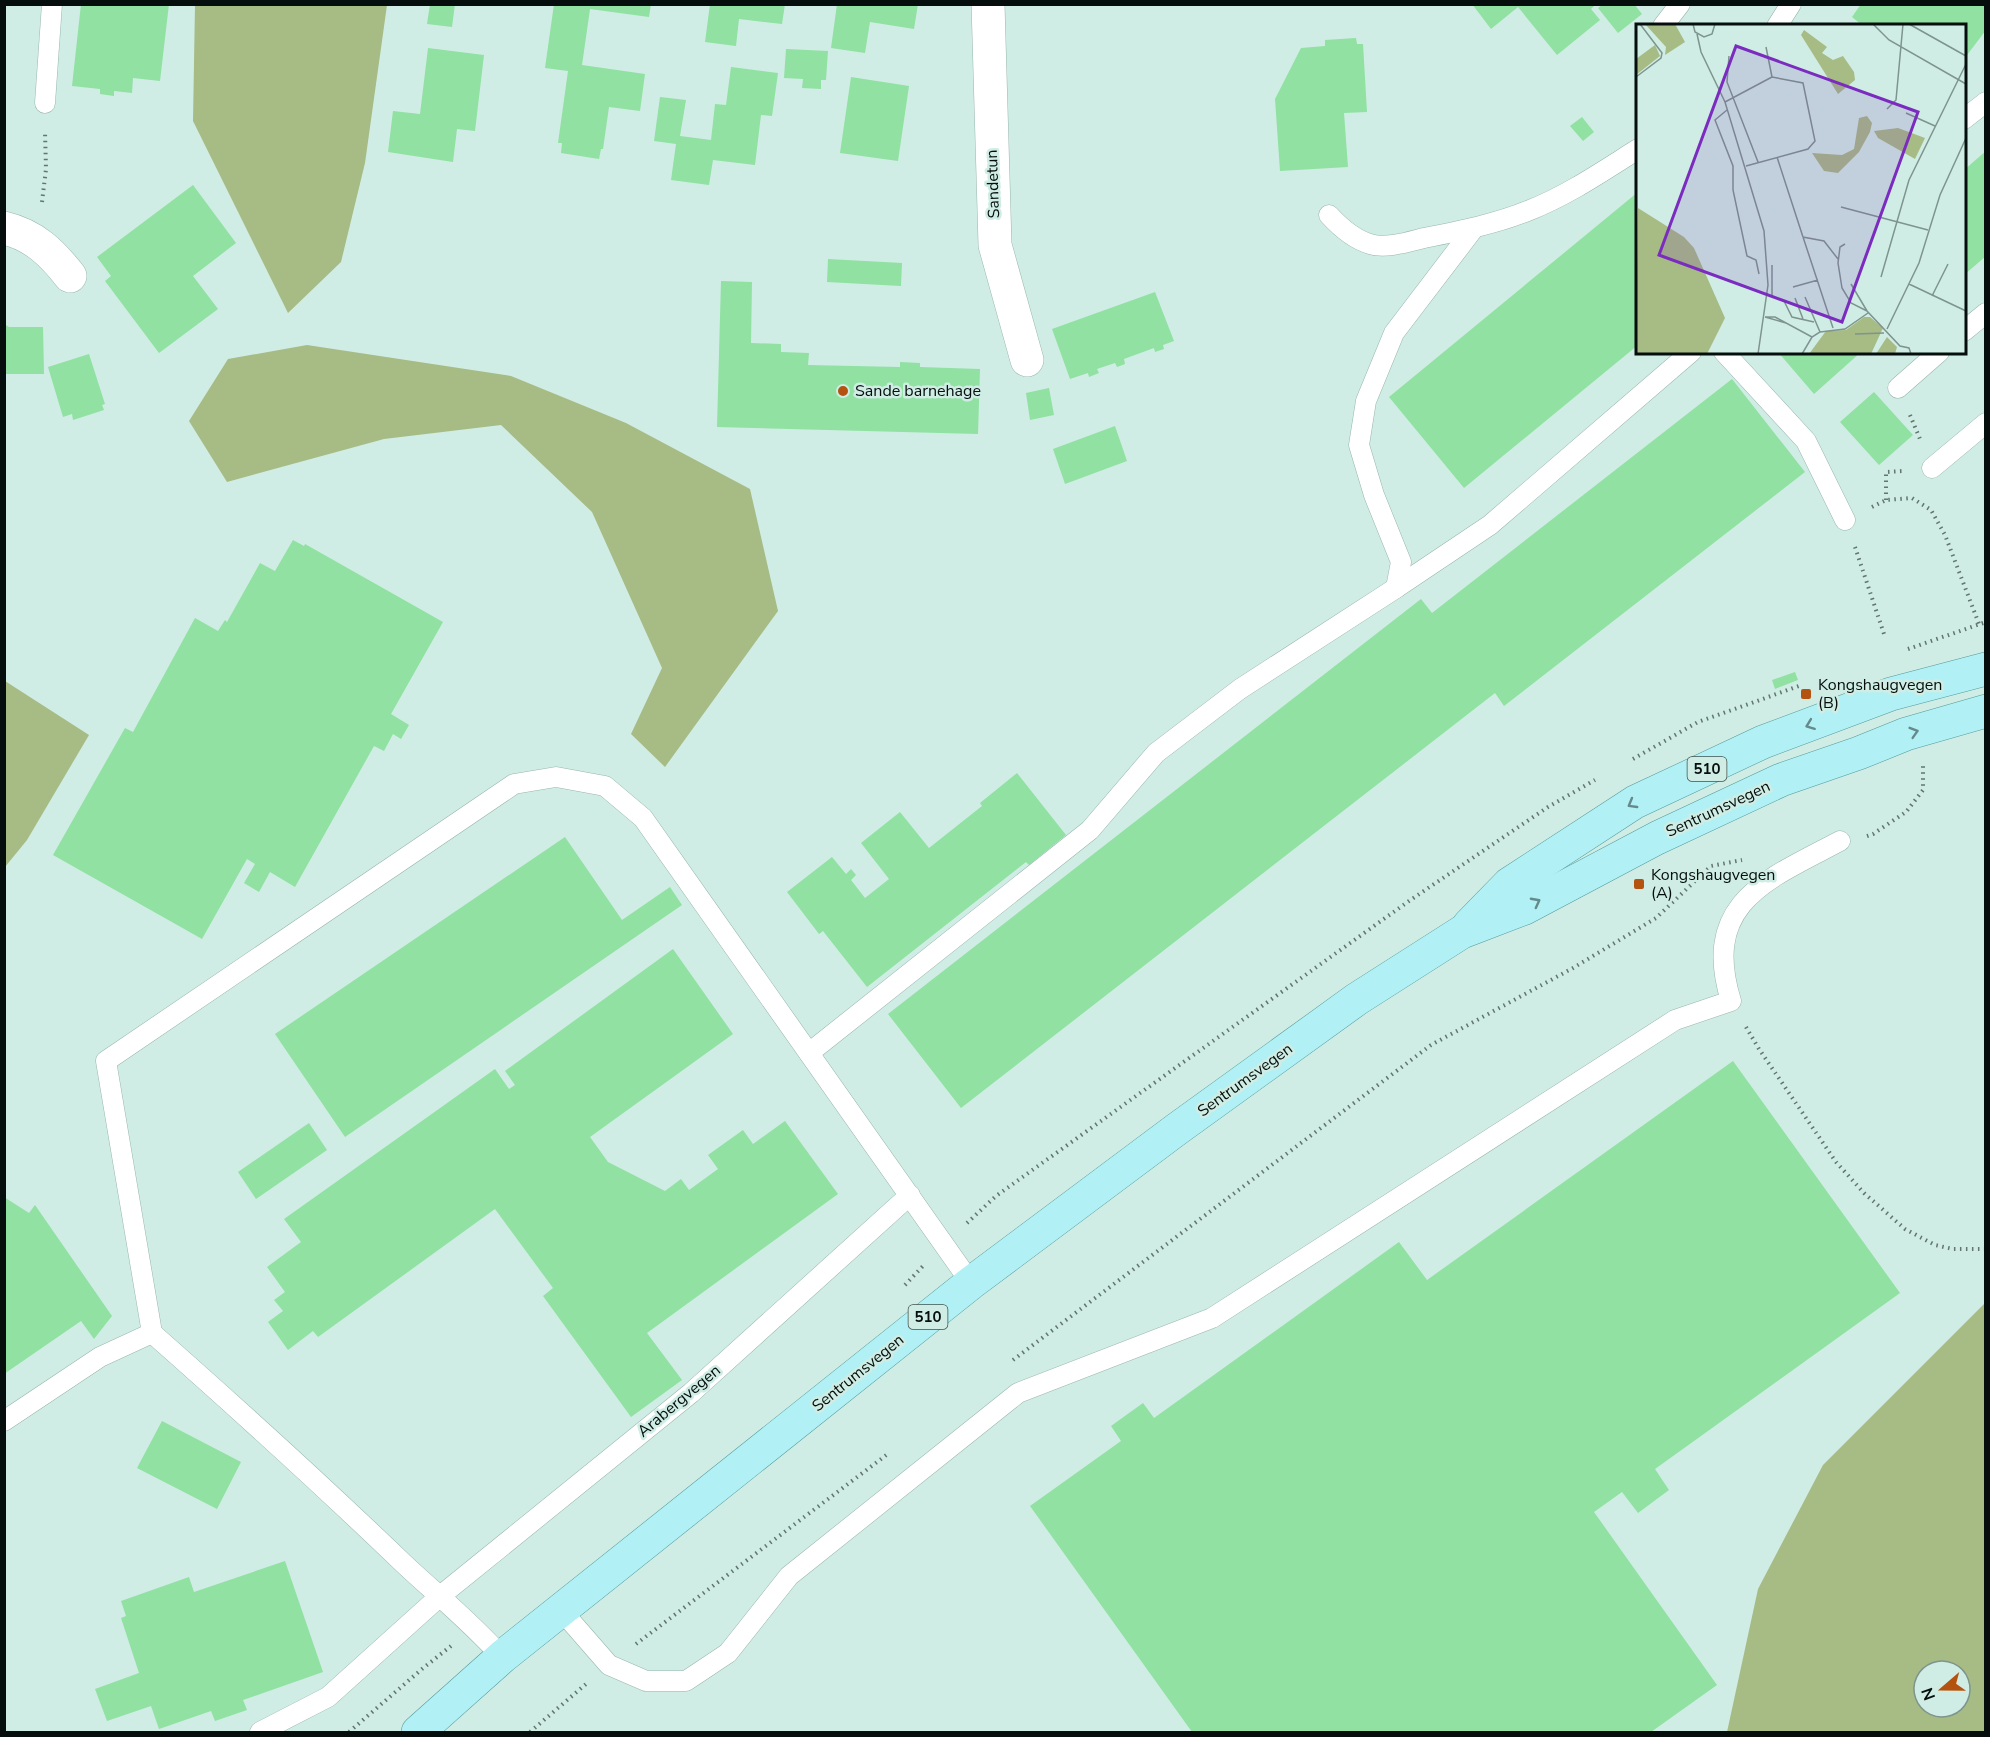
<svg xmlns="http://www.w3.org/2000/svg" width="1990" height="1737" viewBox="0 0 1990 1737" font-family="'Nunito Sans',sans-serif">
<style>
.green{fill:#a7bb85;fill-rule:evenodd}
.building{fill:#90e1a2}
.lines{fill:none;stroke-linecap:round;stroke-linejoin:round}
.lane-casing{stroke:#99b6ae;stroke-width:21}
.street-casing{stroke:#99b6ae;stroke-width:34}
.primary-casing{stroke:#539a9e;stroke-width:34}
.path{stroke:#62756f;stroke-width:4;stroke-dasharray:1.5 4.5;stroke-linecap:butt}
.lane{stroke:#fff;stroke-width:20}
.street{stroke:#fff;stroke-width:33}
.primary{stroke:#b1f0f4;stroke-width:33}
.oneway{stroke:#648a8c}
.poi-dot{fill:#b45310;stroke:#cfede4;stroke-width:2}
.labels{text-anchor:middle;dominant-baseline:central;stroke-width:5;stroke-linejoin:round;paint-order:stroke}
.shield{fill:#cfede4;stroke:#42514d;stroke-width:1.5}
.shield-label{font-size:15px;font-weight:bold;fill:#050e0c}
.street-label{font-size:16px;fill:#050e0c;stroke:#cfede4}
.poi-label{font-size:16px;fill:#050e0c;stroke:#cfede4;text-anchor:start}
.inset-road{fill:none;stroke:#7e948e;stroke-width:1.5}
.view{fill:#7b2cbf;fill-opacity:0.15;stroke:#7b2cbf;stroke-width:3}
.inset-edge{fill:none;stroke:#050e0c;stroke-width:3}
</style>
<rect width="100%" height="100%" fill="#cfede4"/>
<g class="green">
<polygon points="195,5 387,5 365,163 341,262 288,313 193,121"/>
<polygon points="307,345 511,376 626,423 750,489 778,611 665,767 631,734 662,668 592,512 501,425 384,439 227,482 189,421 228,359"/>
<polygon points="5,681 89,735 27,840 5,867"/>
<path d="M1985,1303V1732H1727L1758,1589L1823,1465ZM1924,1671H1960V1707H1924Z"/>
</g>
<g class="building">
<polygon points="81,4 169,4 160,81 133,78 132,93 114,91 114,96 100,94 100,89 72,86"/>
<polygon points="430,4 455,4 452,27 427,24"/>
<polygon points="554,4 651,4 649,17 590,9 582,65 645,74 640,111 609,107 603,149 601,149 599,159 561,153 562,143 558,143 568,71 545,68"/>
<polygon points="710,4 785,4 782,24 739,19 736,46 705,42"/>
<polygon points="837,4 918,4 914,29 870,22 865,53 831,48"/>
<polygon points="1472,4 1596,4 1591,9 1600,20 1557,55 1518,7 1491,29"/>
<polygon points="1603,4 1634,4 1642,14 1618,33 1598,8"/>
<polygon points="1861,4 1986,4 1986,30 1964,59 1964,26 1863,26 1852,17"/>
<polygon points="1356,38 1357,44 1363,44 1367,112 1344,113 1348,167 1280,171 1275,99 1301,48 1325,46 1325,40"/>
<polygon points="428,48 484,55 475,131 457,129 453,162 388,152 393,111 420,114"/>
<polygon points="786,49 828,51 826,80 821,80 821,89 802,88 803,79 784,78"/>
<polygon points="731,67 778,73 772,116 761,115 755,165 713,160 709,185 671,180 676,144 654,141 660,97 686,100 680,136 711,140 715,104 726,105"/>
<polygon points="851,77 909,86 898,161 840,153"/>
<polygon points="1582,117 1594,132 1583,141 1570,126"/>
<polygon points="1986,151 1986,256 1964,275 1964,170"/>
<polygon points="193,185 236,243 193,276 218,309 159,353 105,281 111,276 97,257"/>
<polygon points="1638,192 1638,345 1464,488 1389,397"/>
<polygon points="828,259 902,263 901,286 827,282"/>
<polygon points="721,281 752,282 751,343 781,344 781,352 809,353 808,365 900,367 900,362 920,363 920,367 980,369 978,434 717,427"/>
<polygon points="1155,292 1174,341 1163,345 1164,349 1155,352 1154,348 1124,359 1125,364 1117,367 1115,363 1097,369 1099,373 1089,377 1088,373 1070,379 1052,329"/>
<polygon points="4,324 9,327 43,327 44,374 4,374"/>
<polygon points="1778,352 1861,352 1814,394"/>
<polygon points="89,354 105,404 102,405 104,410 73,420 72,414 63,417 48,367"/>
<polygon points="1732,379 1805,472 1504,706 1495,693 961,1108 888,1014 1421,599 1432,613"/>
<polygon points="1049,388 1054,415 1030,420 1026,393"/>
<polygon points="1874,392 1913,435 1879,465 1840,422"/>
<polygon points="1115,426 1127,461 1065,484 1053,449"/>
<polygon points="293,540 304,546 305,544 443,622 391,714 409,725 401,739 393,734 384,751 374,746 295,887 270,872 259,892 244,883 255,864 247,859 202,939 53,855 125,728 133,732 195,618 218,631 225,620 227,622 260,563 275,571"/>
<polygon points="1795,672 1798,680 1775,689 1772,680"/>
<polygon points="1017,773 1066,835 1029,865 1026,862 867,987 823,931 819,934 787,892 832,857 846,874 851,869 856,875 851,880 865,898 889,879 861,843 900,812 929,848 982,806 980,803"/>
<polygon points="565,837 622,920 670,887 682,905 345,1137 275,1034"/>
<polygon points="673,949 733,1034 590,1137 608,1162 665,1191 681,1179 689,1190 718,1169 708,1155 743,1130 753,1144 785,1121 838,1194 647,1333 682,1380 631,1417 543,1296 553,1288 495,1209 318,1337 313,1331 288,1350 268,1322 283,1311 274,1300 285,1292 267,1267 301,1242 284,1219 495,1069 509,1089 515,1085 505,1071"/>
<polygon points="1733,1061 1900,1293 1655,1469 1669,1490 1638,1513 1622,1492 1594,1512 1717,1685 1651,1732 1192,1732 1030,1506 1121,1441 1111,1426 1143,1403 1154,1418 1399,1242 1427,1280"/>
<polygon points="309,1123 327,1150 256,1199 238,1172"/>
<polygon points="4,1197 29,1213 35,1205 112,1316 94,1339 81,1321 4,1374"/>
<polygon points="162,1421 241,1462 217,1509 137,1468"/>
<polygon points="285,1561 323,1672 243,1700 247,1710 215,1721 211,1711 159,1729 151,1706 107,1721 95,1689 139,1673 121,1618 126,1616 121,1601 189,1577 194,1592"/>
</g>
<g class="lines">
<g class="lane-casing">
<g id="lane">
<polyline points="1663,26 1680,4"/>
<polyline points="1777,26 1791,4"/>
<polyline points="45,103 52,4"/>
<polyline points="1964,119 1986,102"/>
<path d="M1329,215C1340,227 1353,239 1370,244C1385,249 1408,242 1424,238C1460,231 1496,224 1530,210C1568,195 1603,171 1638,149"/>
<polyline points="1964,331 1986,313"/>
<polyline points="1724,352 1806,441 1845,520"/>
<polyline points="1898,388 1939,352"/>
<polyline points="1932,468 1986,423"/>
<polyline points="1396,588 1490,525 1691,352"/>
<polyline points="809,1053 1090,830 1156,753 1240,689 1396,588 1401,562 1374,495 1359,445 1366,401 1394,333 1474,228"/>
<polyline points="152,1333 106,1061 514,784 556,777 605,786 643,818 971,1283"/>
<path d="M152,1333C237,1408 321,1484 403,1563C436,1594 472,1623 502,1657"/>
<polyline points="4,1421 100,1357 152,1333"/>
<path d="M561,1610L609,1665L646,1681H686L728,1653L789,1576L1018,1393L1212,1318L1675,1020L1731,1001C1701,903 1766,880 1840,841"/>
<polyline points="260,1732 328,1697 439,1597 691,1393 910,1195"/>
</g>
</g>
<g class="street-casing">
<g id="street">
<polyline points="988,4 995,245 1027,360"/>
<path d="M4,228C34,235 52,253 70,276"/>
</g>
</g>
<g class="primary-casing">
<g id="primary">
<polyline points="1469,925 1509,884 1635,802 1763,742 1891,694 1986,669"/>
<polyline points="418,1732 502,1657 971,1283 1177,1129 1357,999 1462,932 1525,908 1657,838 1781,780 1859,753 1906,734 1986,711"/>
</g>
</g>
<g class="path">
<polyline points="42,202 46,169 45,132"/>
<polyline points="1910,415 1920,439"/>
<polyline points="1886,500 1886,472 1903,471"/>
<polyline points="1872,507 1886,500 1912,498 1931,510 1945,535 1979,624"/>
<polyline points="1855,547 1884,634"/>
<polyline points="1908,649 1986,622"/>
<polyline points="1633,759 1698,722 1799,686"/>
<polyline points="1867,836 1873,834 1906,812 1923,790 1923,766"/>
<polyline points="1746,1027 1759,1049 1836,1162 1864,1193 1905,1229 1935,1245 1953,1249 1986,1249"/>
<polyline points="967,1223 996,1196 1409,901 1548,807 1595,780"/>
<polyline points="905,1285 923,1266"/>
<polyline points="1013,1360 1431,1045 1573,968 1656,918 1711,866 1742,860"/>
<polyline points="636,1644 889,1453"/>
<polyline points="349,1732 422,1669 451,1646"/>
<polyline points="530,1732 586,1684"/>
</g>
<use href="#lane" class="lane"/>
<use href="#street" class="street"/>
<use href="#primary" class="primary"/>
</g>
<defs><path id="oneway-chevron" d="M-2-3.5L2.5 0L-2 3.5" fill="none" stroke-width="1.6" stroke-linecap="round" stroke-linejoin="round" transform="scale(1.5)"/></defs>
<g class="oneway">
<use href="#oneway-chevron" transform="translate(1810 725) rotate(159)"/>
<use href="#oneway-chevron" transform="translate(1914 732) rotate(-17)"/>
<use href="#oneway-chevron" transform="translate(1632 804) rotate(150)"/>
<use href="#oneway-chevron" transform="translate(1536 902) rotate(-28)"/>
</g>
<g class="poi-dot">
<circle cx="843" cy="391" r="6"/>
<rect x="1800" y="688" width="12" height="12" rx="3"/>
<rect x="1633" y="878" width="12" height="12" rx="3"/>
</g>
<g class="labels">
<g class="shield">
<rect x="1687.5" y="757" width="39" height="24" rx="4.5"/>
<rect x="908.5" y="1305" width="39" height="24" rx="4.5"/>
</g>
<g class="shield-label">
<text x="1707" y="769">510</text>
<text x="928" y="1317">510</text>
</g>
<g class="street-label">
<text transform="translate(993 184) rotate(-92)">Sandetun</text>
<text transform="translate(1718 809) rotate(-25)">Sentrumsvegen</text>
<text transform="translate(1245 1080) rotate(-36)">Sentrumsvegen</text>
<text transform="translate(858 1373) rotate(-39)">Sentrumsvegen</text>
<text transform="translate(679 1401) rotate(-40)">Arabergvegen</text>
</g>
<g class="poi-label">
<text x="855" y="391">Sande barnehage</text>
<text x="1818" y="685">Kongshaugvegen<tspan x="1818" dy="18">(B)</tspan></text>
<text x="1651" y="875">Kongshaugvegen<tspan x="1651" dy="18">(A)</tspan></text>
</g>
</g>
<g transform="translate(1636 24)">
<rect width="330" height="330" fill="#cfede4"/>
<path d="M9,0H39L49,18L29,31L30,23ZM168,6L191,23L186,29L197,36L207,32L218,48L219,56L202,70L165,11ZM19,21L24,32L0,51V35ZM231,92L236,99L234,108L223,128L202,149L188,147L176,129L206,131L218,125L223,94ZM262,104L289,114L279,135L242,114L238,107ZM2,184L48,213L58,224L89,294L71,330H0ZM228,293H234L247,304L235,330H173L190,307L210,306ZM251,313L261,323L259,330H240Z" fill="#a7bb85"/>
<path class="inset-road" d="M57,0L59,8L68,13L76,10L79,0M237,0L253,16L330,60M273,0L330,32M61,10L65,28L89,78L128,207L132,261L122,330M130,23L136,53M93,32L91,58L122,138M0,53L25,34L26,29L4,0M89,78L136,53M251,85L260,76L267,0M91,86L79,96L97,142V166L111,232L120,236L123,250M270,89L299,102M141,133L167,213L188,217L202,235M110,142L172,125L179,117L167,59L136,53M205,183L292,206M167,213L197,304M209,220L204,223L202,239L206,264L215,279L231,287M245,253L273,156L330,40M215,260L231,287L264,322L273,324L275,330M273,260L330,287M157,263L182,256M136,272V241M296,272L312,240M159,274L167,295M148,277L156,293L178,298M129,293H139L176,313M129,293L150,299M251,305L283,239L304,171L330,114M184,308L209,305L232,289M219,310L248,309M166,330L176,313L184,308L169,273"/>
<path class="view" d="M100,22L282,88L206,298L23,231Z"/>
<rect width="330" height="330" class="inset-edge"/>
</g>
<rect width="1990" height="1737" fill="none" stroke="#050e0c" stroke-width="12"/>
<g transform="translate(1942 1689) rotate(250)"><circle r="28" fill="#cfede4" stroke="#7e948e" stroke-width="1.5"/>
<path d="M0-4.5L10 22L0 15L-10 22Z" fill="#b45310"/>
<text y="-9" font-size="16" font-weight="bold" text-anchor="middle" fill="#050e0c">N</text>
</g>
</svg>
